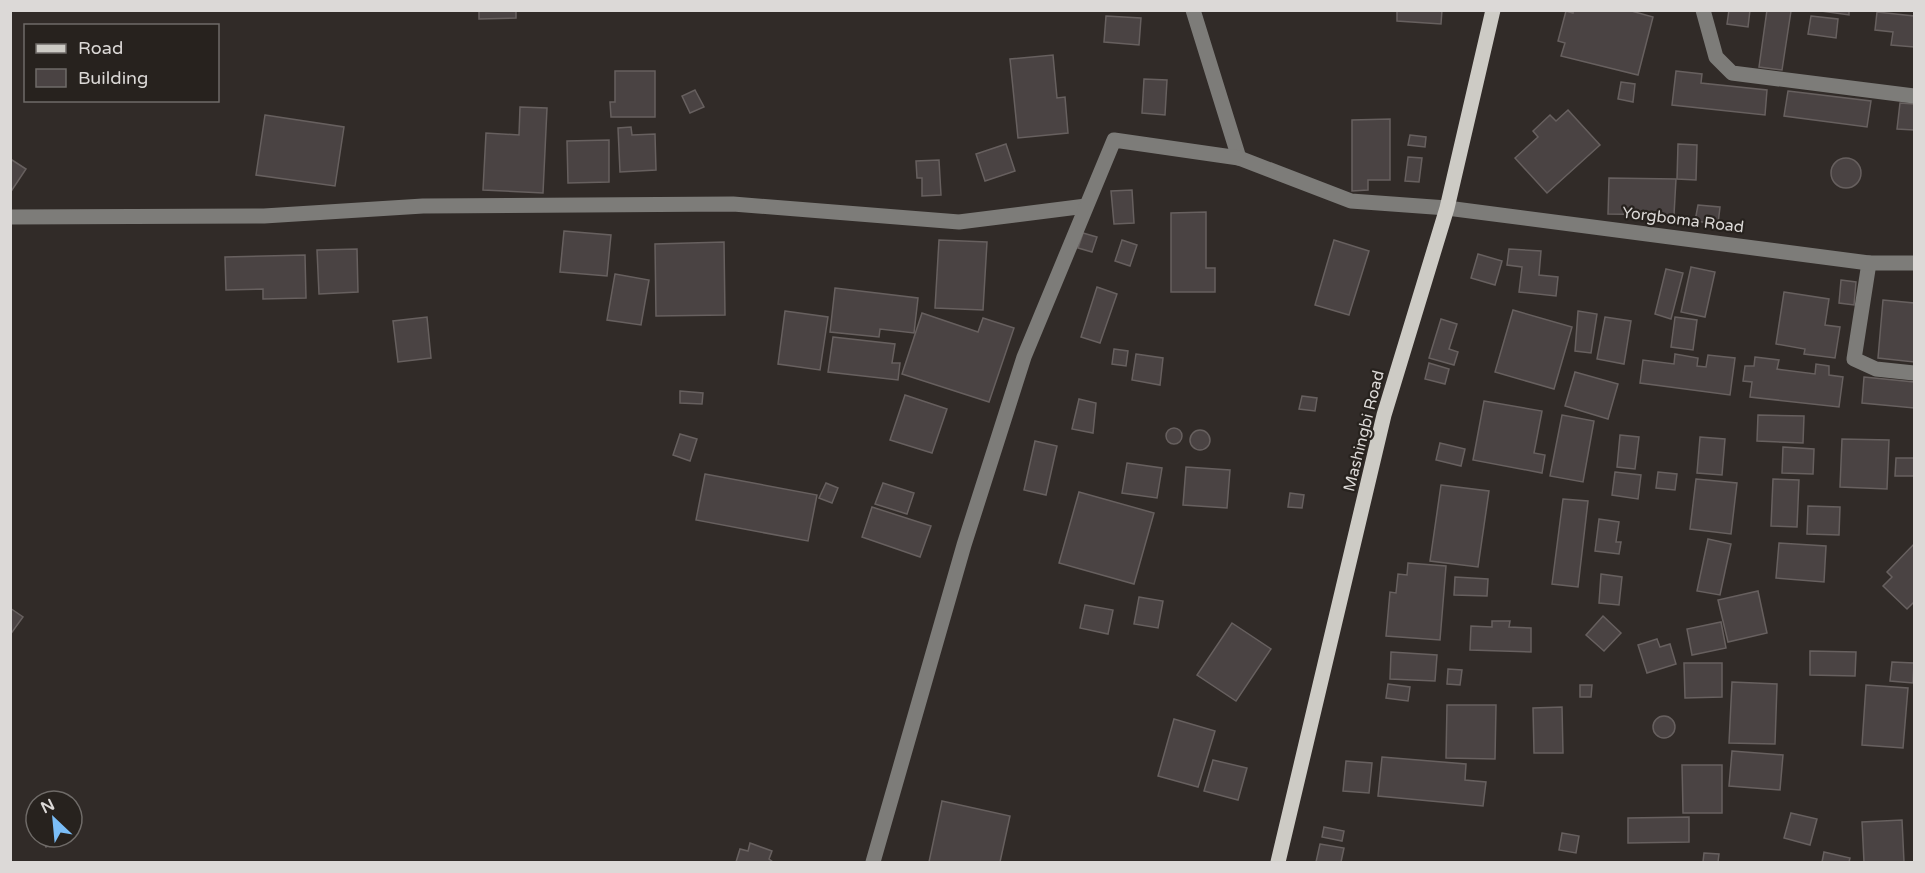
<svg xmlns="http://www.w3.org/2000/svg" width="1925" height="873" viewBox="0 0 1925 873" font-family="'Varela Round',sans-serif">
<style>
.building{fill:#4a4343;stroke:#67605f;stroke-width:1.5}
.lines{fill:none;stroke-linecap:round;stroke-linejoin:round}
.minor{stroke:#7d7c79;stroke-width:15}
.major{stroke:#cdcbc5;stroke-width:15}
.labels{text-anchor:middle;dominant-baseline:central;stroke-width:4.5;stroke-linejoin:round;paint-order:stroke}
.street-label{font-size:16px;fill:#dcd9d7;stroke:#27221e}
</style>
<rect width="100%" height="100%" fill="#312b28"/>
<g class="building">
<polygon points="479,10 516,10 516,18 479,19"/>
<polygon points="1397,10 1442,10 1441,24 1397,21"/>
<polygon points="1574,10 1628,10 1653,17 1638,75 1561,56 1565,43 1558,41 1566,11 1573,13"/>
<polygon points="1729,10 1750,10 1748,27 1727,24"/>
<polygon points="1767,10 1791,11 1782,70 1759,67"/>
<polygon points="1814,10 1849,10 1849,15"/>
<polygon points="1877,12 1914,16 1914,47 1891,45 1893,32 1875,30"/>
<polygon points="1106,16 1141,18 1139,45 1104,42"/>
<polygon points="1811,16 1838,19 1836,38 1808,34"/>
<polygon points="1053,55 1057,98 1065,97 1068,133 1018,138 1010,59"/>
<polygon points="615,71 655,71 655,117 611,117 610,102 615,102"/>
<polygon points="1676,71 1702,74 1701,83 1767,90 1765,115 1672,105"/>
<polygon points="1144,79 1167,80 1165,115 1142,113"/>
<polygon points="1621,82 1635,84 1633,102 1618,99"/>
<polygon points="695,90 704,107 690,113 682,96"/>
<polygon points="1788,91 1871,101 1867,127 1784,116"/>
<polygon points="1900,103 1914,104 1914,130 1897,129"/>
<polygon points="520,107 547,108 543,193 483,190 486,133 519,135"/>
<polygon points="1568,110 1600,145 1547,193 1515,158 1538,137 1533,131 1550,115 1556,121"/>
<polygon points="265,115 344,127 335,186 256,175"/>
<polygon points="1390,119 1390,180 1368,180 1368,190 1352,191 1352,120"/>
<polygon points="631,127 632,135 655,134 656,170 620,172 618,128"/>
<polygon points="1410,135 1426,137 1425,147 1408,145"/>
<polygon points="609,140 609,182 568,183 567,141"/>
<polygon points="1006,144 1015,171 985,181 976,154"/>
<polygon points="1678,144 1697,145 1696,180 1677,179"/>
<polygon points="1408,157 1422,158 1419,182 1405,181"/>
<circle cx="1846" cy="173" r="15"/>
<polygon points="12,160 26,169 10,193 10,162"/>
<polygon points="939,160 941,195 922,196 922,178 917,178 916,161"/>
<polygon points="1609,178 1676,179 1674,215 1608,214"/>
<polygon points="1132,190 1134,223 1114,224 1111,191"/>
<polygon points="1698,205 1720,207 1718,224 1695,221"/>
<polygon points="1206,212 1206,268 1215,268 1215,292 1171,292 1171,213"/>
<polygon points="564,231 611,235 607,276 560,272"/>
<polygon points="1083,233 1097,237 1092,252 1078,248"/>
<polygon points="939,240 987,242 983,310 935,308"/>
<polygon points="1122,240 1137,245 1130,266 1115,261"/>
<polygon points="1334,240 1369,251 1349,315 1315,305"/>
<polygon points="724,242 725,315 656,316 655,244"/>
<polygon points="357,249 358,292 319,294 317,250"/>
<polygon points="1509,249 1541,251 1539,275 1558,277 1556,296 1519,292 1522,267 1507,265"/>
<polygon points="1478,254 1502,261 1495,285 1471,278"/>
<polygon points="305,255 306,298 263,299 263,289 226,290 225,257"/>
<polygon points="1691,267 1715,272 1705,317 1681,312"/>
<polygon points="1666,269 1683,273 1671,319 1655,314"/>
<polygon points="615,274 649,280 641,325 607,320"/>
<polygon points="1841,280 1856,282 1854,305 1839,303"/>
<polygon points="1097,287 1117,294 1100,343 1081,337"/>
<polygon points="835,288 918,298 914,333 880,329 879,337 830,332"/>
<polygon points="1784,292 1829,299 1825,325 1840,327 1835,358 1804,354 1805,349 1776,344"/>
<polygon points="1883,300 1914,303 1914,362 1878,358"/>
<polygon points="1513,310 1572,327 1554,389 1495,372"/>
<polygon points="785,311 828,317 820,370 778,364"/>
<polygon points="1578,311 1597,314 1591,353 1575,351"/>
<polygon points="922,313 978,332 983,318 1014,328 989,402 902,374"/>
<polygon points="427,317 431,358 398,362 393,321"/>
<polygon points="1605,317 1631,321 1624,364 1597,359"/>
<polygon points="1675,317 1697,320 1693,350 1671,347"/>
<polygon points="1441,319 1457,324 1449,349 1458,352 1454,365 1429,358"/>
<polygon points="833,337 895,344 892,363 900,363 898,380 828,372"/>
<polygon points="1114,349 1128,351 1126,366 1112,364"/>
<polygon points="1136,354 1163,358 1160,385 1132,380"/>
<polygon points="1675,354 1698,358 1697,366 1706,367 1708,355 1735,358 1730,395 1640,383 1643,360 1674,364"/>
<polygon points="1755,357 1779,360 1777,369 1815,374 1816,364 1829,366 1829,375 1843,377 1839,407 1750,397 1752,382 1743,381 1745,366 1754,366"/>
<polygon points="1429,363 1449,369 1445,384 1425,379"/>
<polygon points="1575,372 1618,384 1608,419 1565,406"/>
<polygon points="1864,377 1914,382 1914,408 1862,403"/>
<polygon points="680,391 703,393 702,404 680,403"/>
<polygon points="905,395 947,409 932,453 890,440"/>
<polygon points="1302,396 1317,398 1315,411 1299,409"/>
<polygon points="1079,399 1096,403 1093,433 1072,429"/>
<polygon points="1484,401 1542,411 1534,453 1545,455 1542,473 1473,460"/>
<polygon points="1562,415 1594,421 1583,482 1550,476"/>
<polygon points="1758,415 1804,416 1803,443 1757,441"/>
<circle cx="1174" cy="436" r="8"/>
<circle cx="1200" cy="440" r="10"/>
<polygon points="680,434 697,439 690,461 673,455"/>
<polygon points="1620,435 1639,437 1635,469 1617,467"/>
<polygon points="1700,437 1725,439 1722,475 1697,473"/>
<polygon points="1842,439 1889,440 1887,489 1840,487"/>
<polygon points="1035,441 1057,446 1046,495 1024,490"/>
<polygon points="1440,443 1465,449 1461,466 1436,460"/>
<polygon points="1783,447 1814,449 1813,474 1782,473"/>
<polygon points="1896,458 1914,458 1914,476 1895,476"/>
<polygon points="1127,463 1162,468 1157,498 1122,493"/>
<polygon points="1186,467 1230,470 1227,508 1183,505"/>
<polygon points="1615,472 1641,475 1638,499 1612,495"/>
<polygon points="1658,472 1677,474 1675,490 1656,488"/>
<polygon points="705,474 817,495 808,541 696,520"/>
<polygon points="1696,479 1737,483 1731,534 1690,529"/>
<polygon points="1773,479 1799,480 1797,527 1771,526"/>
<polygon points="826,483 838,488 832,503 819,498"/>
<polygon points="883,483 914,493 907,514 875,504"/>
<polygon points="1441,485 1489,491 1478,567 1430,561"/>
<polygon points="1079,492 1154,513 1134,584 1059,563"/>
<polygon points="1290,493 1304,495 1302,508 1288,507"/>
<polygon points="1563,499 1588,501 1578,587 1552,584"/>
<polygon points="1808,506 1840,507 1839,535 1807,534"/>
<polygon points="872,507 931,526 920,557 862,537"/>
<polygon points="1599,519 1619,522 1616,542 1621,542 1619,554 1595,551"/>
<polygon points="1708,539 1731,544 1720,595 1697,591"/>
<polygon points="1779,543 1826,546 1824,582 1776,578"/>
<polygon points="1914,544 1914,602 1907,609 1883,586 1892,577 1887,572"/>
<polygon points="1408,563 1446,566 1440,640 1386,636 1390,592 1396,593 1398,574 1407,575"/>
<polygon points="1601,574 1622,577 1619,605 1599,603"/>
<polygon points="1455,577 1488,579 1487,596 1454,595"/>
<polygon points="1758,591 1767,633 1728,642 1718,600"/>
<polygon points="1139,597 1163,601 1158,628 1134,624"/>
<polygon points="1085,605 1113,610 1108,634 1080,628"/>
<polygon points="10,608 23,617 10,635"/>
<polygon points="1603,616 1621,633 1604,651 1586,635"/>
<polygon points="1492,621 1510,621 1509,627 1531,628 1531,652 1470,650 1471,626 1492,627"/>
<polygon points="1721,622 1726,648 1692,655 1687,629"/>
<polygon points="1232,623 1271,649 1236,701 1197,675"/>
<polygon points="1657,639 1660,647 1670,644 1676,664 1647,673 1638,645"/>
<polygon points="1810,651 1856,652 1855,676 1810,675"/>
<polygon points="1391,652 1437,655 1435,681 1390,679"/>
<polygon points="1892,662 1914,663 1913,683 1890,681"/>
<polygon points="1684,663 1722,663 1722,697 1685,698"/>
<polygon points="1448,669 1462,670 1460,685 1447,684"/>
<polygon points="1732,682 1777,684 1775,744 1729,743"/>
<polygon points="1388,684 1410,687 1408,701 1386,698"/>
<polygon points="1580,685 1592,685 1591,697 1580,697"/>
<polygon points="1866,685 1908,688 1903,748 1862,745"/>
<polygon points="1447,705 1496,705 1495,759 1446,758"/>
<polygon points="1562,707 1563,753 1534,753 1533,708"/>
<circle cx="1664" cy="727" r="11"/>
<polygon points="1174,719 1215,731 1198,787 1158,776"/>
<polygon points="1732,751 1783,755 1780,790 1729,786"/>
<polygon points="1382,757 1466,764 1465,780 1486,782 1483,806 1378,796"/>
<polygon points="1213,760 1247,768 1238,800 1204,791"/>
<polygon points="1346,761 1372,763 1369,793 1343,791"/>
<polygon points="1682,765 1722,765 1722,813 1683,813"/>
<polygon points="942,801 1010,816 1000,862 929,862"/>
<polygon points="36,808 36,824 30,810"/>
<polygon points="1791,813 1817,819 1810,845 1784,838"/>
<polygon points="1689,817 1689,842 1628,843 1628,818"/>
<polygon points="1902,820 1904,862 1864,862 1862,822"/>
<polygon points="1324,827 1344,831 1342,841 1322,837"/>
<polygon points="1562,833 1579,836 1576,853 1559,850"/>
<polygon points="42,837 68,837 46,847"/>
<polygon points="750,843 772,851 769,859 773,862 736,862 740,849 748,851"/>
<polygon points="1320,844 1344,848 1341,862 1316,862"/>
<polygon points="1824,852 1850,858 1849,862 1822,862"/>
<polygon points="1704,853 1719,854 1718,862 1703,862"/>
</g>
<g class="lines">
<g class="minor">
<polyline points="1193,10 1239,158"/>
<polyline points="1703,10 1716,57 1732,73 1914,96"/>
<polyline points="10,217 264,216 423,206 733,204 959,222 1086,206"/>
<polyline points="1869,263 1854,359 1876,369 1914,373"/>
<polyline points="873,862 964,545 1024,357 1114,140 1239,158 1351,201 1447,208 1869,263 1914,263"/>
</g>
<polyline class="major" points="1278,862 1384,415 1447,208 1493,10"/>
</g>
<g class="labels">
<g class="street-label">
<text transform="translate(1683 220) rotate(7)">Yorgboma Road</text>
<text transform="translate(1364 431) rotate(-76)">Mashingbi Road</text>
</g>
</g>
<rect width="1925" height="873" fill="none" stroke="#dcd9d7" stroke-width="24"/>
<rect x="24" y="24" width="195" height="78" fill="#27221e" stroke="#6f6b68" stroke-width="1.5"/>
<rect x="36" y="44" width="30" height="9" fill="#cdcbc5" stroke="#6f6b68" stroke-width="1.5"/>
<text x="78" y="54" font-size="18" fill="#dcd9d7">Road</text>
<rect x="36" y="69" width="30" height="18" fill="#4a4343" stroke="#6f6b68" stroke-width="1.5"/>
<text x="78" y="84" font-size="18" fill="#dcd9d7">Building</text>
<g transform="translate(54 819) rotate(334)"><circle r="28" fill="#27221e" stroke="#6f6b68" stroke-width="1.5"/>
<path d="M0-4.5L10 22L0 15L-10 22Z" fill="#7bbef8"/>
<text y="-9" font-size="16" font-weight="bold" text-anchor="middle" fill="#dcd9d7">N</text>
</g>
</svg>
